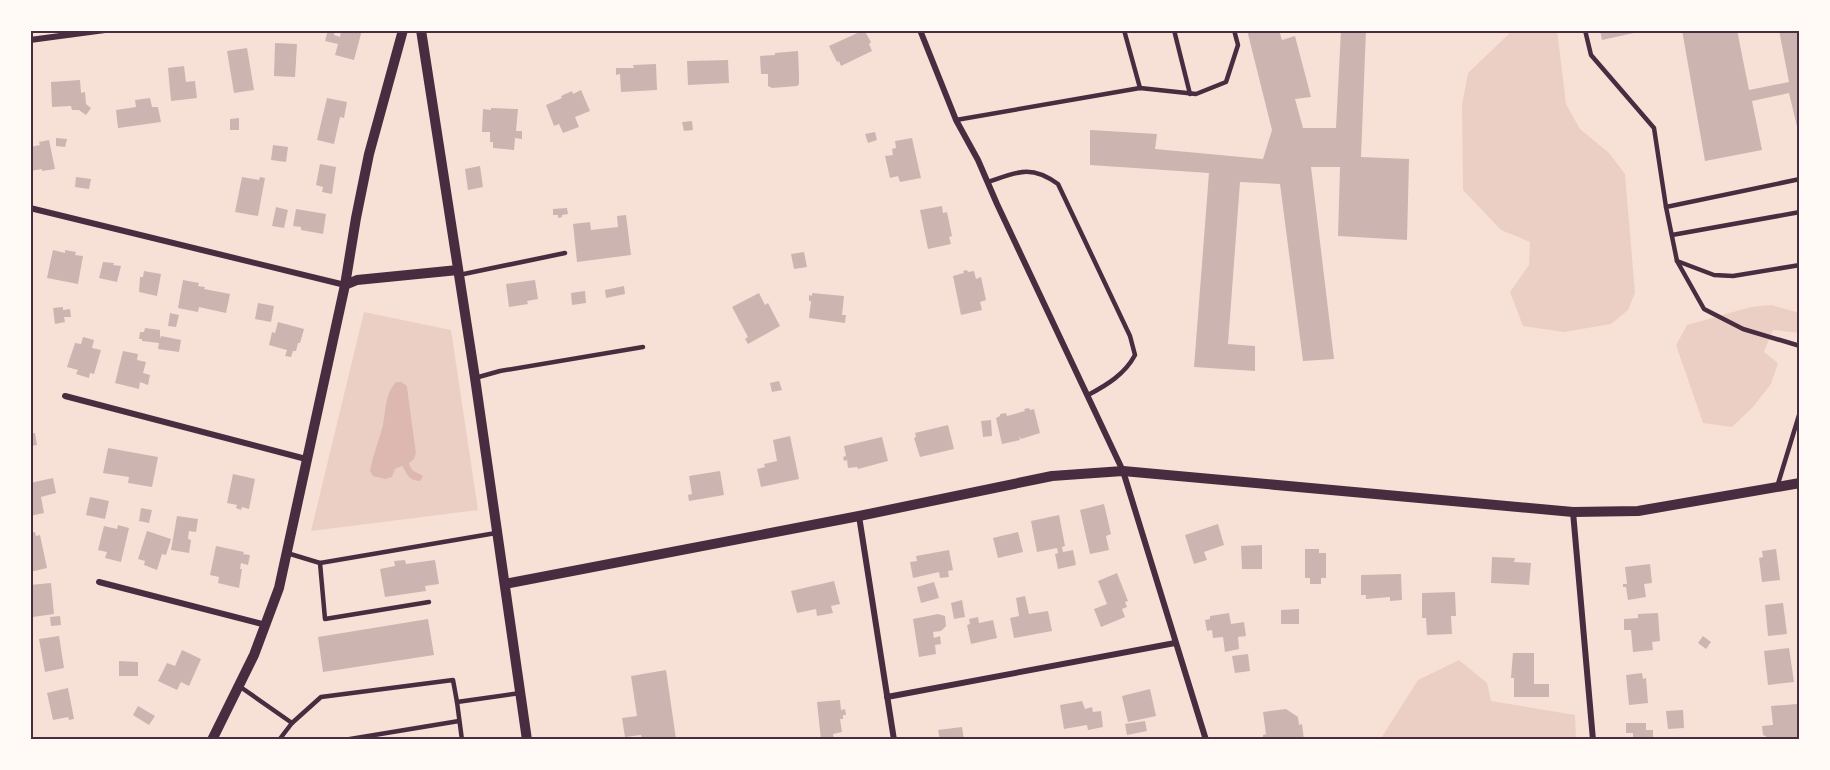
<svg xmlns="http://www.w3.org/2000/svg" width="1830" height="770" viewBox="0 0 1830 770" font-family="'IBM Plex Sans',sans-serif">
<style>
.green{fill:#ebcfc5;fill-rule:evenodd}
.water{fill:#dcb8b0}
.building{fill:#ccb4b1}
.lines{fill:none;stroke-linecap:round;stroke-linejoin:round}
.service{stroke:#4a2c40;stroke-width:4.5}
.minor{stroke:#4a2c40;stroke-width:6}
.tertiary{stroke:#4a2c40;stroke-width:10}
.neatline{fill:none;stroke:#4a2c40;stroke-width:2}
</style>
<rect width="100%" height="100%" fill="#f7e1d7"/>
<g class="green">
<polygon points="1513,30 1557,30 1566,104 1580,129 1609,153 1625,174 1635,293 1628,310 1611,324 1564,332 1523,326 1510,292 1529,265 1530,242 1501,230 1463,190 1462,105 1468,73"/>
<polygon points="1771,305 1800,313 1800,333 1773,330 1764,352 1778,363 1771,384 1752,408 1732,427 1703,423 1676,345 1687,325 1751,307"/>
<path d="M364,312L451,330L478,510L311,531ZM407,385L416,453L409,463L412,470L405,472L402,466L395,469L370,471L383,423Z"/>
<polygon points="1459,660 1487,683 1491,701 1575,715 1576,740 1380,740 1418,680"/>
</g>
<path class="water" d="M396,382H401L407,386L416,453L414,459L409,463L412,470L423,476L420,481C408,480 408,475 402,466L395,469L392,477L385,479L373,476L370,471C373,455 379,440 383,424C386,409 385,394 396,382Z"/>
<g class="building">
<polygon points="328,30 335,30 334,35 340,37 341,30 362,30 354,60 335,55 338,44 325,41"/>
<polygon points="864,30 871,42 869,44 872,51 841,66 839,61 837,62 829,46"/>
<polygon points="1247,30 1279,30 1282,40 1295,36 1311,97 1295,99 1303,128 1336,128 1341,30 1366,30 1361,157 1409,159 1407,240 1338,236 1340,167 1311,167 1334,359 1303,361 1280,184 1240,182 1228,344 1255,346 1255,371 1194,367 1209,173 1090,165 1090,130 1157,134 1155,149 1263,159 1272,130"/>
<polygon points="1600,30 1643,30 1643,31 1602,40"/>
<polygon points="1682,30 1737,30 1749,90 1789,82 1779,30 1800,30 1800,139 1789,93 1752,101 1762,150 1705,161"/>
<polygon points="275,43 297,44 295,77 274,76"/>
<polygon points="247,48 254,90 234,93 227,51"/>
<polygon points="798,51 799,74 799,84 797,86 772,88 768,86 768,74 761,74 760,56 775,55 775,53"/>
<polygon points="728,60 729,83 688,85 687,61"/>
<polygon points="656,64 657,90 621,92 620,74 616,75 616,68 634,68 633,65"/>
<polygon points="184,66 186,82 195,81 197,98 171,101 168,68"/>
<polygon points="80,80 81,93 85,92 86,104 91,108 86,115 79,110 72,110 71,106 52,107 51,82"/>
<polygon points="581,90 590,111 575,117 579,127 563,133 559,124 554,126 546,105 562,98 561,96 572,91 573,94"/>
<polygon points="150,98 152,107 158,107 161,122 118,128 116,110 136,107 135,100"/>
<polygon points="327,98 347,102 344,118 340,117 334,144 317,140"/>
<polygon points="491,108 518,109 516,131 522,131 522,139 515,138 514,150 493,148 493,142 490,142 490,132 482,132 483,109 491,110"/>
<polygon points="239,118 239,130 230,130 230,119"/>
<polygon points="692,121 693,130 684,131 682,122"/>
<polygon points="875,132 877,140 868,143 865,134"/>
<polygon points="56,138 67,139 65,147 56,146"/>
<polygon points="912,138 921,178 900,182 898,176 890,178 885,156 893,155 892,149 896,148 895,141"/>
<polygon points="49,140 55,169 42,171 42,169 30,171 30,147 40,145 39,142"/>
<polygon points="273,145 288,147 286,162 271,160"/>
<polygon points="320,164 336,167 332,194 322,192 323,187 316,185"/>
<polygon points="480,166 483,187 468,190 465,169"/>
<polygon points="76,177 91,179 89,189 75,187"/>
<polygon points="242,177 259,180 260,177 265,178 258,216 235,212"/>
<polygon points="942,206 943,213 947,212 952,236 949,237 951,244 928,249 920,210"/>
<polygon points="276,207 288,210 284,228 272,226"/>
<polygon points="567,208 568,214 562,215 562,217 558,218 558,215 553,215 553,209"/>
<polygon points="296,209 326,214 323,234 301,230 301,227 293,226"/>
<polygon points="626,215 631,255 577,262 573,224 590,222 591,230 618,227 617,216"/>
<polygon points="53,250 65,253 65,250 76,252 75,255 83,256 78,284 47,278"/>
<polygon points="804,252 807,267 794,269 791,254"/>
<polygon points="103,262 114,263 113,265 121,266 117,282 99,278"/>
<polygon points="967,270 968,272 974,271 976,279 981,277 986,300 980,302 982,310 961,315 953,276 964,273 963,271"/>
<polygon points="144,271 161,274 157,296 139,292 140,277 143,277"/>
<polygon points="183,280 199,283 198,286 205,287 204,289 230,294 226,313 199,307 198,312 178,308"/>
<polygon points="535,280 538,299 527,301 528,304 509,307 506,284"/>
<polygon points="624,286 625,294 606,298 605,290"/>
<polygon points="585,291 586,303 572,305 571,293"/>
<polygon points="759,293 765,305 768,303 780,326 748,344 745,339 748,337 732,307"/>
<polygon points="812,293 844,296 842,315 846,315 845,323 809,318 811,301 809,301 809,295 812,296"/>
<polygon points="258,303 274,306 271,322 255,319"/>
<polygon points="63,307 63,310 70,309 71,317 64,317 65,322 55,324 53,308"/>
<polygon points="170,313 179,315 176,327 168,326"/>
<polygon points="278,322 304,329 300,343 298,343 296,351 293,351 291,357 285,356 287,350 269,345 272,332 275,333"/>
<polygon points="145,328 160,330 160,339 161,336 181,340 179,352 158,349 159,343 142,341 142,339 139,339 140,332 144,332"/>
<polygon points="83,337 94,340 92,348 101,350 94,374 90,373 89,378 76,374 78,370 67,367 75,343 81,344"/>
<polygon points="123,351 138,354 137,360 146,362 143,373 150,375 148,385 140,382 139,389 115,383"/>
<polygon points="779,381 782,390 772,392 770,383"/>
<polygon points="1029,408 1030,410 1034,409 1040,433 1021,439 1019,436 1020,440 1002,444 996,418 1000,416 1000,414 1006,413 1007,416 1025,411 1024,409"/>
<polygon points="991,420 992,436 983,437 981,421"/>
<polygon points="948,425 954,449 920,457 914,438 916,437 915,433"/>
<polygon points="35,433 37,445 30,446 30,434"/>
<polygon points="790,436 799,479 761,487 757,469 765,467 764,464 777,461 773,440"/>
<polygon points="882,437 888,461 858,469 857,467 848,468 847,460 844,461 843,457 846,456 844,446"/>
<polygon points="108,448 158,457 152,487 128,483 129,477 103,473"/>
<polygon points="720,471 724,495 689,501 688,495 692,494 689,476"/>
<polygon points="233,474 255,479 249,509 242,507 241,510 236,508 237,505 227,503"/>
<polygon points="53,478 56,493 41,497 44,513 30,516 30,483"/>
<polygon points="90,497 109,501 105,519 86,515"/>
<polygon points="1104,504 1111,534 1106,536 1109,550 1090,554 1080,510"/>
<polygon points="141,508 152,510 149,523 139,521"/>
<polygon points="1059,515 1065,546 1062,547 1063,552 1073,550 1076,565 1058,569 1055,554 1058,553 1057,548 1037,552 1031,521"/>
<polygon points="177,516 198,519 196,532 189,531 188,539 191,540 189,553 171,550"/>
<polygon points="1218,524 1224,545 1204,552 1207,560 1194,564 1185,535"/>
<polygon points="118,525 129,528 121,562 105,558 107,552 98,550 104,526 117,529"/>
<polygon points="147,531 171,539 166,555 162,554 157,570 144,565 145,561 138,559"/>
<polygon points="35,532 36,536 40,535 47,568 30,572 30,533"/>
<polygon points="1018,532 1023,552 998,558 993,538"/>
<polygon points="1262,545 1262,569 1242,569 1241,546"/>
<polygon points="216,546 244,552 243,554 250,555 248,565 241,563 240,569 242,569 239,588 218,583 219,577 210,575"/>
<polygon points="1305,549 1319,549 1319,553 1326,553 1326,578 1321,578 1321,584 1310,584 1310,578 1305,578"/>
<polygon points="1776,549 1780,580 1762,582 1759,558 1763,557 1762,551"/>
<polygon points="949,550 953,570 948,571 949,577 940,578 939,572 913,578 910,562 917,561 916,556"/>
<polygon points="1492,557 1515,558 1514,562 1531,563 1529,585 1491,583"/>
<polygon points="405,560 406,564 435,560 439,584 425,586 426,591 385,597 380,569 395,566 394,561"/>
<polygon points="1650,564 1652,583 1644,584 1646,597 1628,600 1626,587 1623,587 1623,584 1627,584 1625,567"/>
<polygon points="1117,573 1128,601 1125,602 1127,607 1122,609 1125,617 1101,627 1094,609 1107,604 1098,581"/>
<polygon points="1401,574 1402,600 1390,601 1390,597 1366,599 1366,595 1361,595 1361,575"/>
<polygon points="834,581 840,604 831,606 833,613 817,616 816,609 797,613 791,591"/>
<polygon points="934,582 939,598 921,603 917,587"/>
<polygon points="51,583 54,614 33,617 30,585"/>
<polygon points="1455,592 1456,616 1451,616 1452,634 1427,635 1426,618 1422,618 1422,593"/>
<polygon points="1025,596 1029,614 1048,611 1052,631 1014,638 1010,618 1019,616 1016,598"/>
<polygon points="962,600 965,617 954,619 951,603"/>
<polygon points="1783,603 1787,634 1768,636 1765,605"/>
<polygon points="1299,609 1299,624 1281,624 1281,610"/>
<polygon points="1229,613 1231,624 1244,622 1246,636 1238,637 1239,649 1225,652 1223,637 1213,638 1212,630 1207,631 1205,620 1210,619 1210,616"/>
<polygon points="1658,613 1660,641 1652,642 1653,650 1633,652 1631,630 1624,630 1624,619 1638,618 1638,614"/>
<polygon points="938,614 945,616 946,626 941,631 933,632 934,638 940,636 941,644 935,645 936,654 919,657 913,619"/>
<polygon points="60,616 61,625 51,626 50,617"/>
<polygon points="978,617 979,623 993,620 997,638 971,644 967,625 970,624 969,619"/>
<polygon points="428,619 434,655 323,672 318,637"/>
<polygon points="59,636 64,668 45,672 39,639"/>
<polygon points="1703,636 1711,642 1706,649 1698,643"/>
<polygon points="1789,648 1794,682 1768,685 1764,651"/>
<polygon points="182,650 201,659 189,686 181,682 177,690 158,681 167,663 175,666"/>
<polygon points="1513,653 1534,653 1534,684 1549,684 1549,697 1514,697 1514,678 1511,678"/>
<polygon points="1248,654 1250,671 1235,673 1232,656"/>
<polygon points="119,661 138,662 138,676 119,676"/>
<polygon points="666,670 676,739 642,740 641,735 625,737 622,718 637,716 631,676"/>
<polygon points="1642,673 1643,679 1646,678 1648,703 1629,705 1626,675"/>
<polygon points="68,688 74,719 69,720 68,717 53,720 47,693"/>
<polygon points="1150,689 1156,716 1128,722 1122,696"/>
<polygon points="840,700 841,710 845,709 846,715 843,715 843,719 840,719 842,732 833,734 834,740 821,740 817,702"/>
<polygon points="1082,701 1085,709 1092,707 1093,712 1101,711 1103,727 1088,730 1087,725 1064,729 1060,705"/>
<polygon points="1797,704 1800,738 1775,740 1774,738 1769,738 1763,735 1762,726 1773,725 1771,706"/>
<polygon points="138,706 155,716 149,725 133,715"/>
<polygon points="1286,709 1298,717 1299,725 1302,724 1304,740 1263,740 1263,735 1266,734 1263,712"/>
<polygon points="1683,710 1684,728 1668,729 1666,711"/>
<polygon points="1145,721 1147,731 1127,735 1125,724"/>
<polygon points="1626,723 1646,723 1646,730 1653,730 1653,740 1633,740 1633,733 1626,733"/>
<polygon points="962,727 964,740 940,740 938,730"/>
</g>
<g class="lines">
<g class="service">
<polyline points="1124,30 1140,88"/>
<polyline points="1174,30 1190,94"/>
<polyline points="1585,30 1591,55 1654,128 1666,207"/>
<polyline points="956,120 1140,88 1196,94 1226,82 1238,45 1234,30"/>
<polyline points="1800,179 1666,207 1677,261 1704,309 1743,329 1800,346"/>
<path d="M988,182C1017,172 1031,164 1058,184L1130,336L1135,355C1125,374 1107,385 1088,395"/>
<polyline points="1672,235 1800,212"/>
<polyline points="1677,261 1714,275 1733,276 1800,265"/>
<polyline points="459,275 565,253"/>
<polyline points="475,378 500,371 643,347"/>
<polyline points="1777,487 1800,412"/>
<polyline points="287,553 320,563 496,533"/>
<polyline points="320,563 325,619 429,602"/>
<polyline points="239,686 292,723"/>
<polyline points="279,740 292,723 321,697 453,680 457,702"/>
<polyline points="344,740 459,721"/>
<polyline points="462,740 457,702 520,693"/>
</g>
<g class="minor">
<polyline points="920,30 956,120 978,160 997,204 1123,471 1206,740"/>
<polyline points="30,40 105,30"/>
<polyline points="30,208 345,285"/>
<polyline points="65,396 306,459"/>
<polyline points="1573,512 1593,740"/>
<polyline points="859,516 894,740"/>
<polyline points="99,582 266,625"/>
<polyline points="887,697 1175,643"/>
</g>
<g class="tertiary">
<polyline points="421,30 475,378 527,740"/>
<polyline points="345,285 356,218 369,154 403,30"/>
<polyline points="505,584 859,516 1052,476 1123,471 1573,512 1638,511 1800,483"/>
<polyline points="212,740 254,655 279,588 345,285 357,280 458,270"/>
</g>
</g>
<rect width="1830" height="770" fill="none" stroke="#fffaf5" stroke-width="63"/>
<rect x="32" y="32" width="1766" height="706" class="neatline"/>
</svg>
